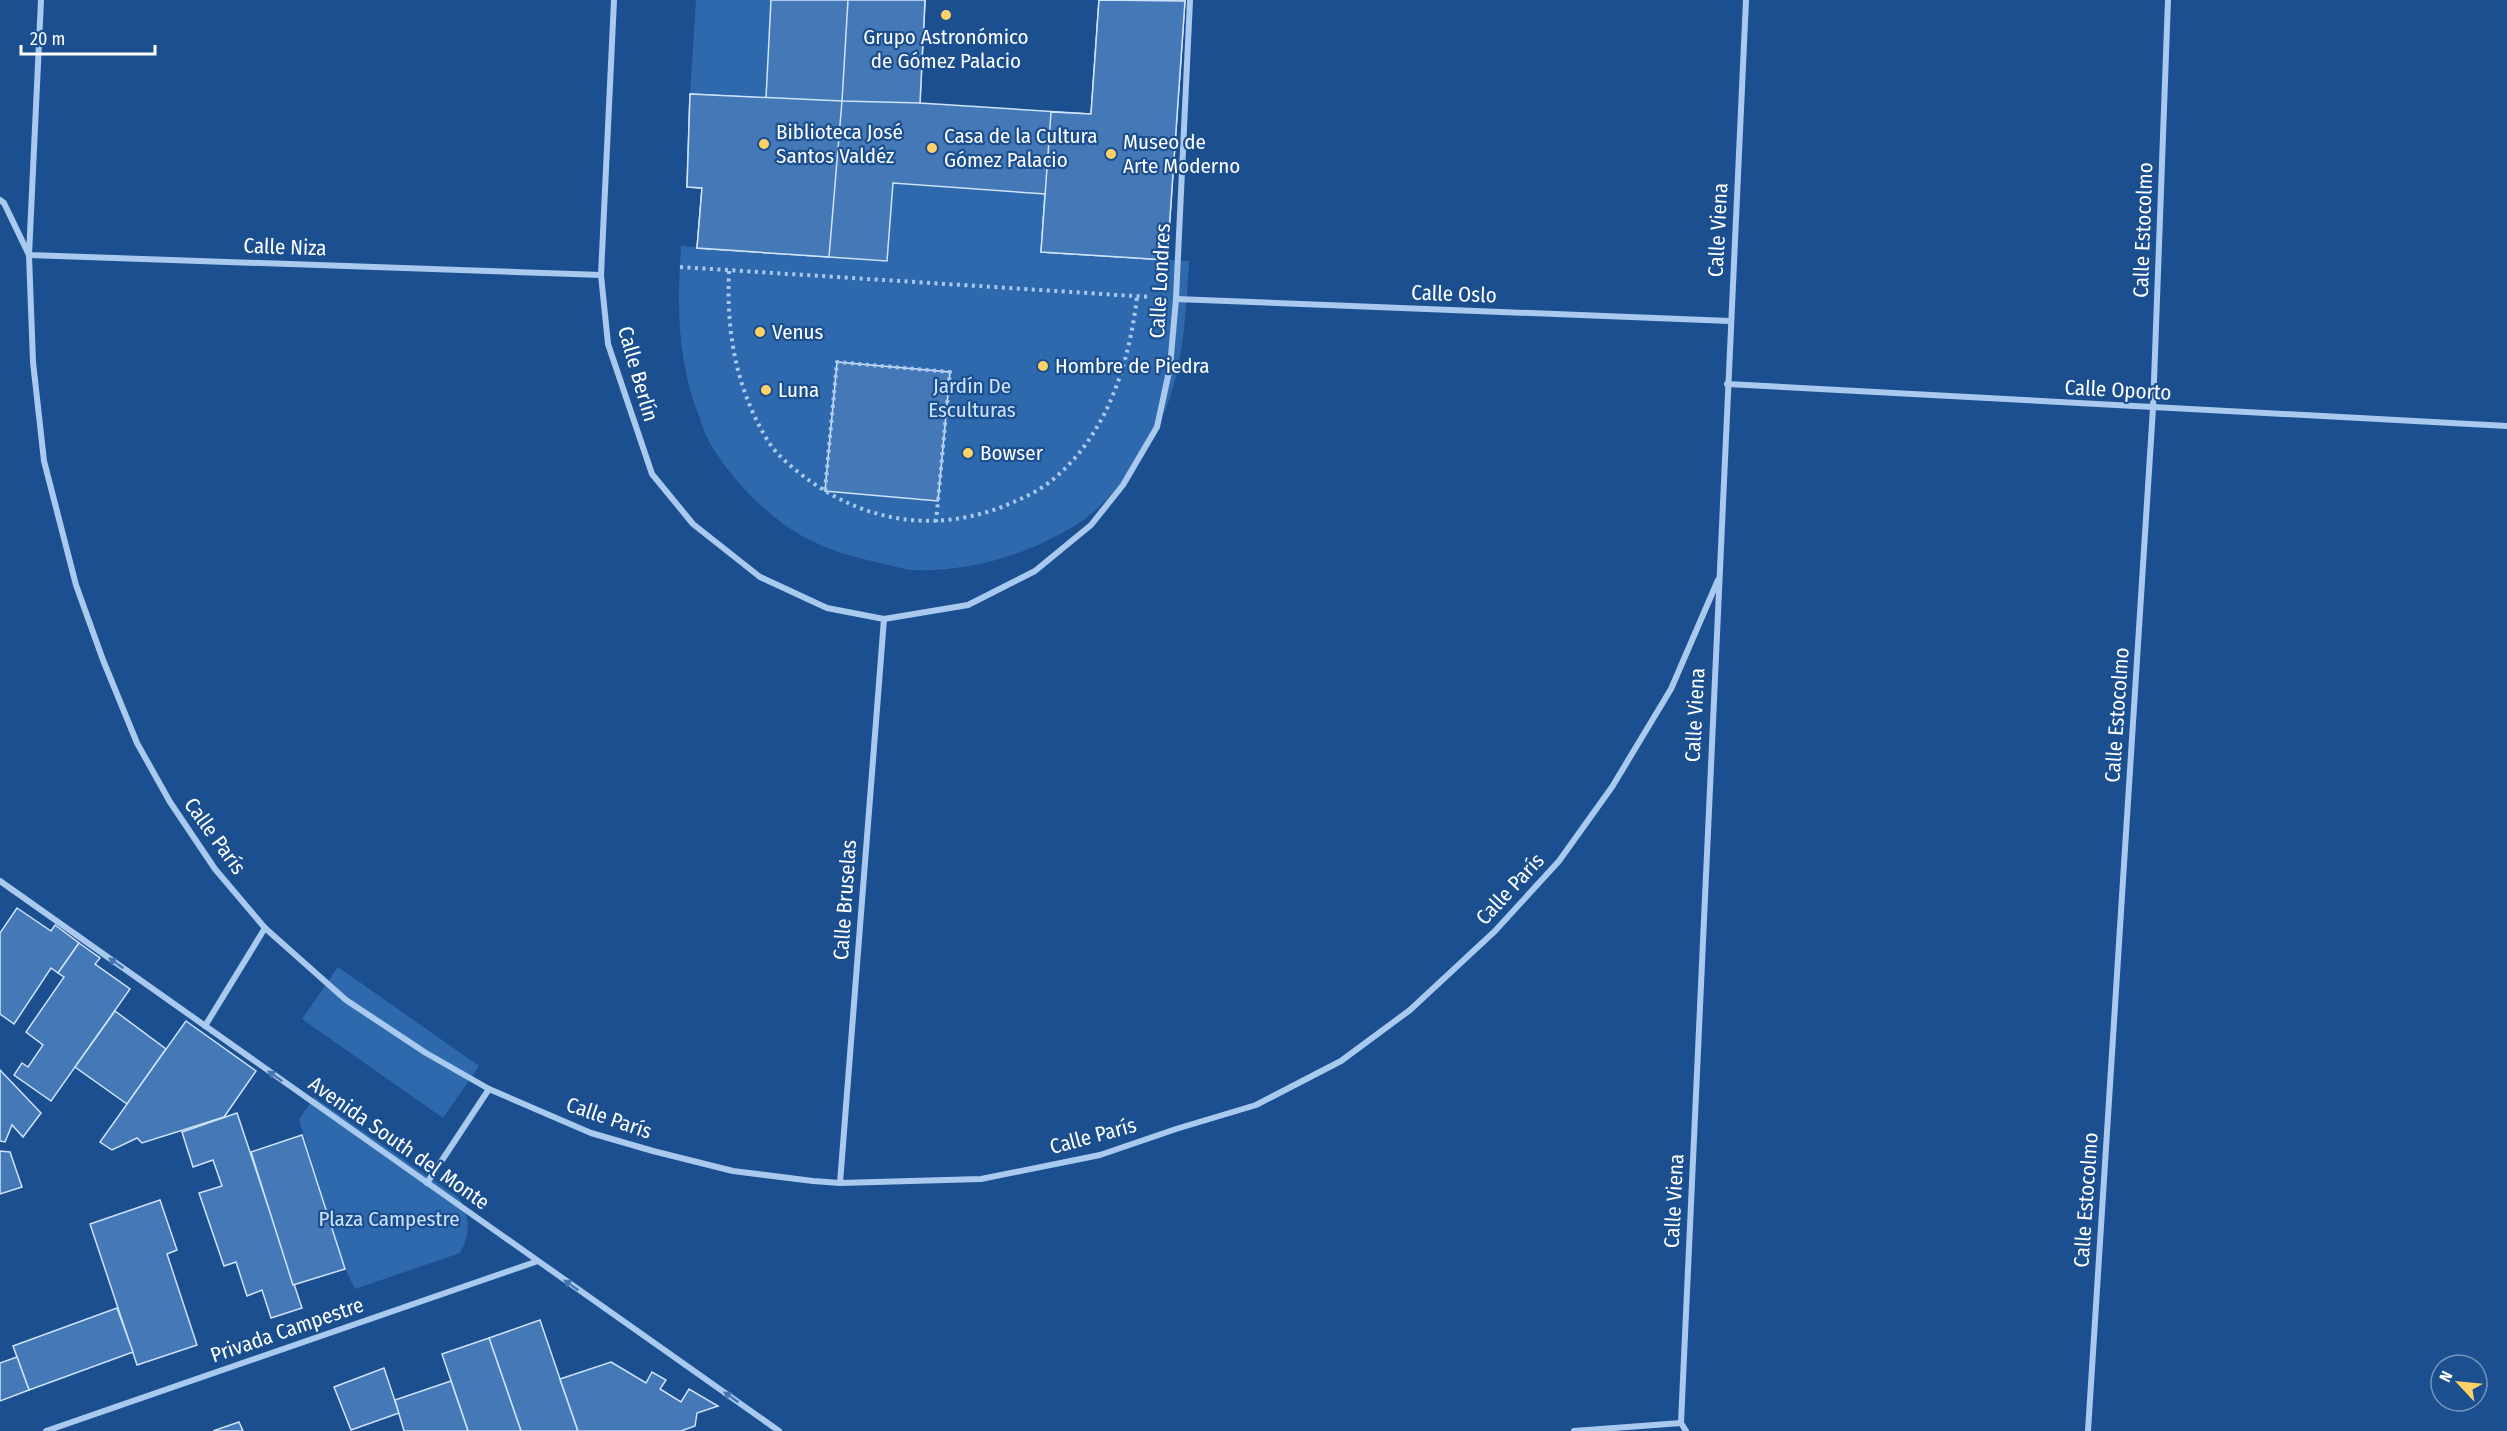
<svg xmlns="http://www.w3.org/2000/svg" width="2507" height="1431" viewBox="0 0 2507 1431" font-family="'Fira Sans Condensed',sans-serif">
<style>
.green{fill:#2e69ad}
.building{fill:#4478b7;stroke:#cfe3fa;stroke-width:1.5}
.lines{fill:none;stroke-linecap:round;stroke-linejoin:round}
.path{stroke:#a9c9ee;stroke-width:4;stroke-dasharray:3 4.5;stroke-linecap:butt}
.street{stroke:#a9c9ee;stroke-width:6}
.oneway{fill:#4674ac}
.poi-dot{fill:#ffd166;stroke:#1b4f8f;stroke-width:2}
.labels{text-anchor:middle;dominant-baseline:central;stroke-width:4.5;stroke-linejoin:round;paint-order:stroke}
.poi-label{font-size:21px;fill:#fff;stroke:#1b4f8f;text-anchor:start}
.street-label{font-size:21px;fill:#fff;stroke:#1b4f8f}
.park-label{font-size:21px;fill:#cfe3fa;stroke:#1b4f8f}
</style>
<rect width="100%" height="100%" fill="#1b4f8f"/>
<g class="green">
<polygon points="696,0 771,0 766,98 690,94"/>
<path d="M893,183L1045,194L1041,252L1189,261C1186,313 1184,371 1161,420C1146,451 1125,482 1100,506C1083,523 1059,535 1038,545C1000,562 954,572 912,570C901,569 890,565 880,563C858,558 834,552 814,542C774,524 733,482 711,445C706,437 703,428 700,419C677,361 677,308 681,246L886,261Z"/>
<polygon points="338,967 479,1066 443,1118 302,1019"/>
<path d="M314,1097L459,1198C470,1218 471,1232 460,1253L355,1289L345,1269L299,1120Z"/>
</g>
<g class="building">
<polygon points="771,0 925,0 920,103 1091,114 1099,0 1185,0 1167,260 1041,252 1045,194 893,183 887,261 697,248 702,188 687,187 690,94 766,98"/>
<polygon points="848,0 925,0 920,103 842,101"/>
<polygon points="1099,0 1185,1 1167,260 1041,252 1051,112 1091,114"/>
<polygon points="690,94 842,101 829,257 697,248 702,188 687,187"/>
<polygon points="837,362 950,372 938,501 825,491"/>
<polygon points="17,908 51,931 55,925 79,943 58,973 51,968 14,1024 0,1014 0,933"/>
<polygon points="79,943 100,958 95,964 130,989 51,1101 14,1075 22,1063 28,1067 43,1045 26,1032 64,977 58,973"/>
<polygon points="115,1011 166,1049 127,1104 75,1067"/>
<polygon points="186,1021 256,1071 224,1117 142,1143 137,1138 112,1150 100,1142"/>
<polygon points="0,1070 41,1113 23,1137 12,1125 5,1142 0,1141"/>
<polygon points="237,1113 302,1308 271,1318 262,1290 247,1296 236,1262 224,1266 199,1193 222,1186 213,1160 193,1167 182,1132"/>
<polygon points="302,1135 345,1269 293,1285 251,1152"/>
<polygon points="0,1151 10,1152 22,1187 0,1194"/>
<polygon points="160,1200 177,1250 167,1254 197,1345 137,1365 90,1224"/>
<polygon points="117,1308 133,1352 29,1390 13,1346"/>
<polygon points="540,1320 560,1379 578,1431 521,1431 489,1338"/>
<polygon points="489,1338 521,1431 468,1431 442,1354"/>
<polygon points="17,1357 29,1390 0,1401 0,1363"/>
<polygon points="611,1362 646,1383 652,1372 666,1380 660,1389 681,1402 689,1389 718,1406 697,1413 695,1426 681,1431 578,1431 560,1379"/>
<polygon points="384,1368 399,1413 351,1430 334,1387"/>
<polygon points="451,1381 468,1431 404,1431 395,1400"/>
<polygon points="239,1422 243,1431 213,1431"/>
</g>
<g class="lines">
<g class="path">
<polyline points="680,267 1150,297"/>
<path d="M729,271C726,331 736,389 768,441C778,457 795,470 810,481C868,522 933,532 999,508C1017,501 1036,493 1051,481C1107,436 1129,364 1137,297"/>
<polyline points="825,490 837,362 950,372 936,522"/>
</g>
<g class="street">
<polyline points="41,0 29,255 33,362 44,461 76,585 103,660 137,743 170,802 215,869 265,928 346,1000 426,1053 489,1089 591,1133 653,1151 733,1171 813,1181 840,1183 981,1179 1100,1155 1176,1129 1256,1105 1341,1061 1410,1010 1495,931 1559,861 1612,787 1671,689 1718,580"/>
<polyline points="614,0 601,275 608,344 652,474 693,524 760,577 827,608 884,619 968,605 1035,571 1091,525 1123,485 1157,427 1170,367 1176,299 1190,0"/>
<polyline points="0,200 4,203 29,255 601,275"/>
<polyline points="1176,299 1730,321"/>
<polyline points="1727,384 2507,426"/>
<polyline points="0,881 779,1431"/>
<polyline points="205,1026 265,928"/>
<polyline points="427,1183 489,1089"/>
<polyline points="840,1183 884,619"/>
<polyline points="46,1431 538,1261"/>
<polyline points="1574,1431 1681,1423"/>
<polyline points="1686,1431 1681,1423 1746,0"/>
<polyline points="2088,1431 2153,408 2168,0"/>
</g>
</g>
<defs><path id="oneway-solid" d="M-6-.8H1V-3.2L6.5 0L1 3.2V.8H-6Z" transform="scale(1.5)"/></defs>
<g class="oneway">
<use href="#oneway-solid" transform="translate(116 963) rotate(-145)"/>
<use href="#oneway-solid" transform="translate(275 1076) rotate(-145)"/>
<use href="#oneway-solid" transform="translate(571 1285) rotate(-145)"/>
<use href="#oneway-solid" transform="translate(731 1397) rotate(-145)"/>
</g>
<g class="poi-dot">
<circle cx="946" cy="15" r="6"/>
<circle cx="764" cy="144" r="6"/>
<circle cx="932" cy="148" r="6"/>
<circle cx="1111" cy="154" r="6"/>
<circle cx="760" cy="332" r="6"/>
<circle cx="1043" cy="366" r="6"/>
<circle cx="766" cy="390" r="6"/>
<circle cx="968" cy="453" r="6"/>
</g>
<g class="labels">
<g class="poi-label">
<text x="946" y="37" text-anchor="middle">Grupo Astronómico<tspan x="946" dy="24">de Gómez Palacio</tspan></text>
<text x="776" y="132">Biblioteca José<tspan x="776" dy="24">Santos Valdéz</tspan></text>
<text x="944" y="136">Casa de la Cultura<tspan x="944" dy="24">Gómez Palacio</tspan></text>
<text x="1123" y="142">Museo de<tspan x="1123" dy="24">Arte Moderno</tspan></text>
<text x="772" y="332">Venus</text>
<text x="1055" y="366">Hombre de Piedra</text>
<text x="778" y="390">Luna</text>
<text x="980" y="453">Bowser</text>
</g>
<g class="street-label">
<text transform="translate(1718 230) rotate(-87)">Calle Viena</text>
<text transform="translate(2143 230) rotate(-88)">Calle Estocolmo</text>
<text transform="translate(285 247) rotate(2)">Calle Niza</text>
<text transform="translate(1160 281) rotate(-87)">Calle Londres</text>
<text transform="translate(1454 294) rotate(2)">Calle Oslo</text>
<text transform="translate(638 374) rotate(74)">Calle Berlín</text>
<text transform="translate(2118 390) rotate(3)">Calle Oporto</text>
<text transform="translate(1695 715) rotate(-87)">Calle Viena</text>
<text transform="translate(2117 715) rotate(-86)">Calle Estocolmo</text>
<text transform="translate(215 836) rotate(54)">Calle París</text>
<text transform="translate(1510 889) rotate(-47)">Calle París</text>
<text transform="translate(845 900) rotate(-86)">Calle Bruselas</text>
<text transform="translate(609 1118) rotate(19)">Calle París</text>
<text transform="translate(1093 1136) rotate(-15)">Calle París</text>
<text transform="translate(399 1143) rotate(35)">Avenida South del Monte</text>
<text transform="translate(2086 1200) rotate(-86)">Calle Estocolmo</text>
<text transform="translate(1674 1201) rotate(-87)">Calle Viena</text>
<text transform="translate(287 1330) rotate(-19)">Privada Campestre</text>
</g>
<g class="park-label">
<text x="972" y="386">Jardín De<tspan x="972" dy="24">Esculturas</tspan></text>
<text x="389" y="1219">Plaza Campestre</text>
</g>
</g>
<g transform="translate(2459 1383) rotate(296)"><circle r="28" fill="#1b4f8f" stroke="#7695bc" stroke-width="1.5"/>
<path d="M0-4.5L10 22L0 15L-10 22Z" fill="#ffd166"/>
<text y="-9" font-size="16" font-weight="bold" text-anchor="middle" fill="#ffffff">N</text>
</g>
<path d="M21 45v9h134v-9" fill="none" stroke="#ffffff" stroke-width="3"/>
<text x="30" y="45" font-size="18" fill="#ffffff" stroke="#1b4f8f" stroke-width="4.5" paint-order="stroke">20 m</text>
</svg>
